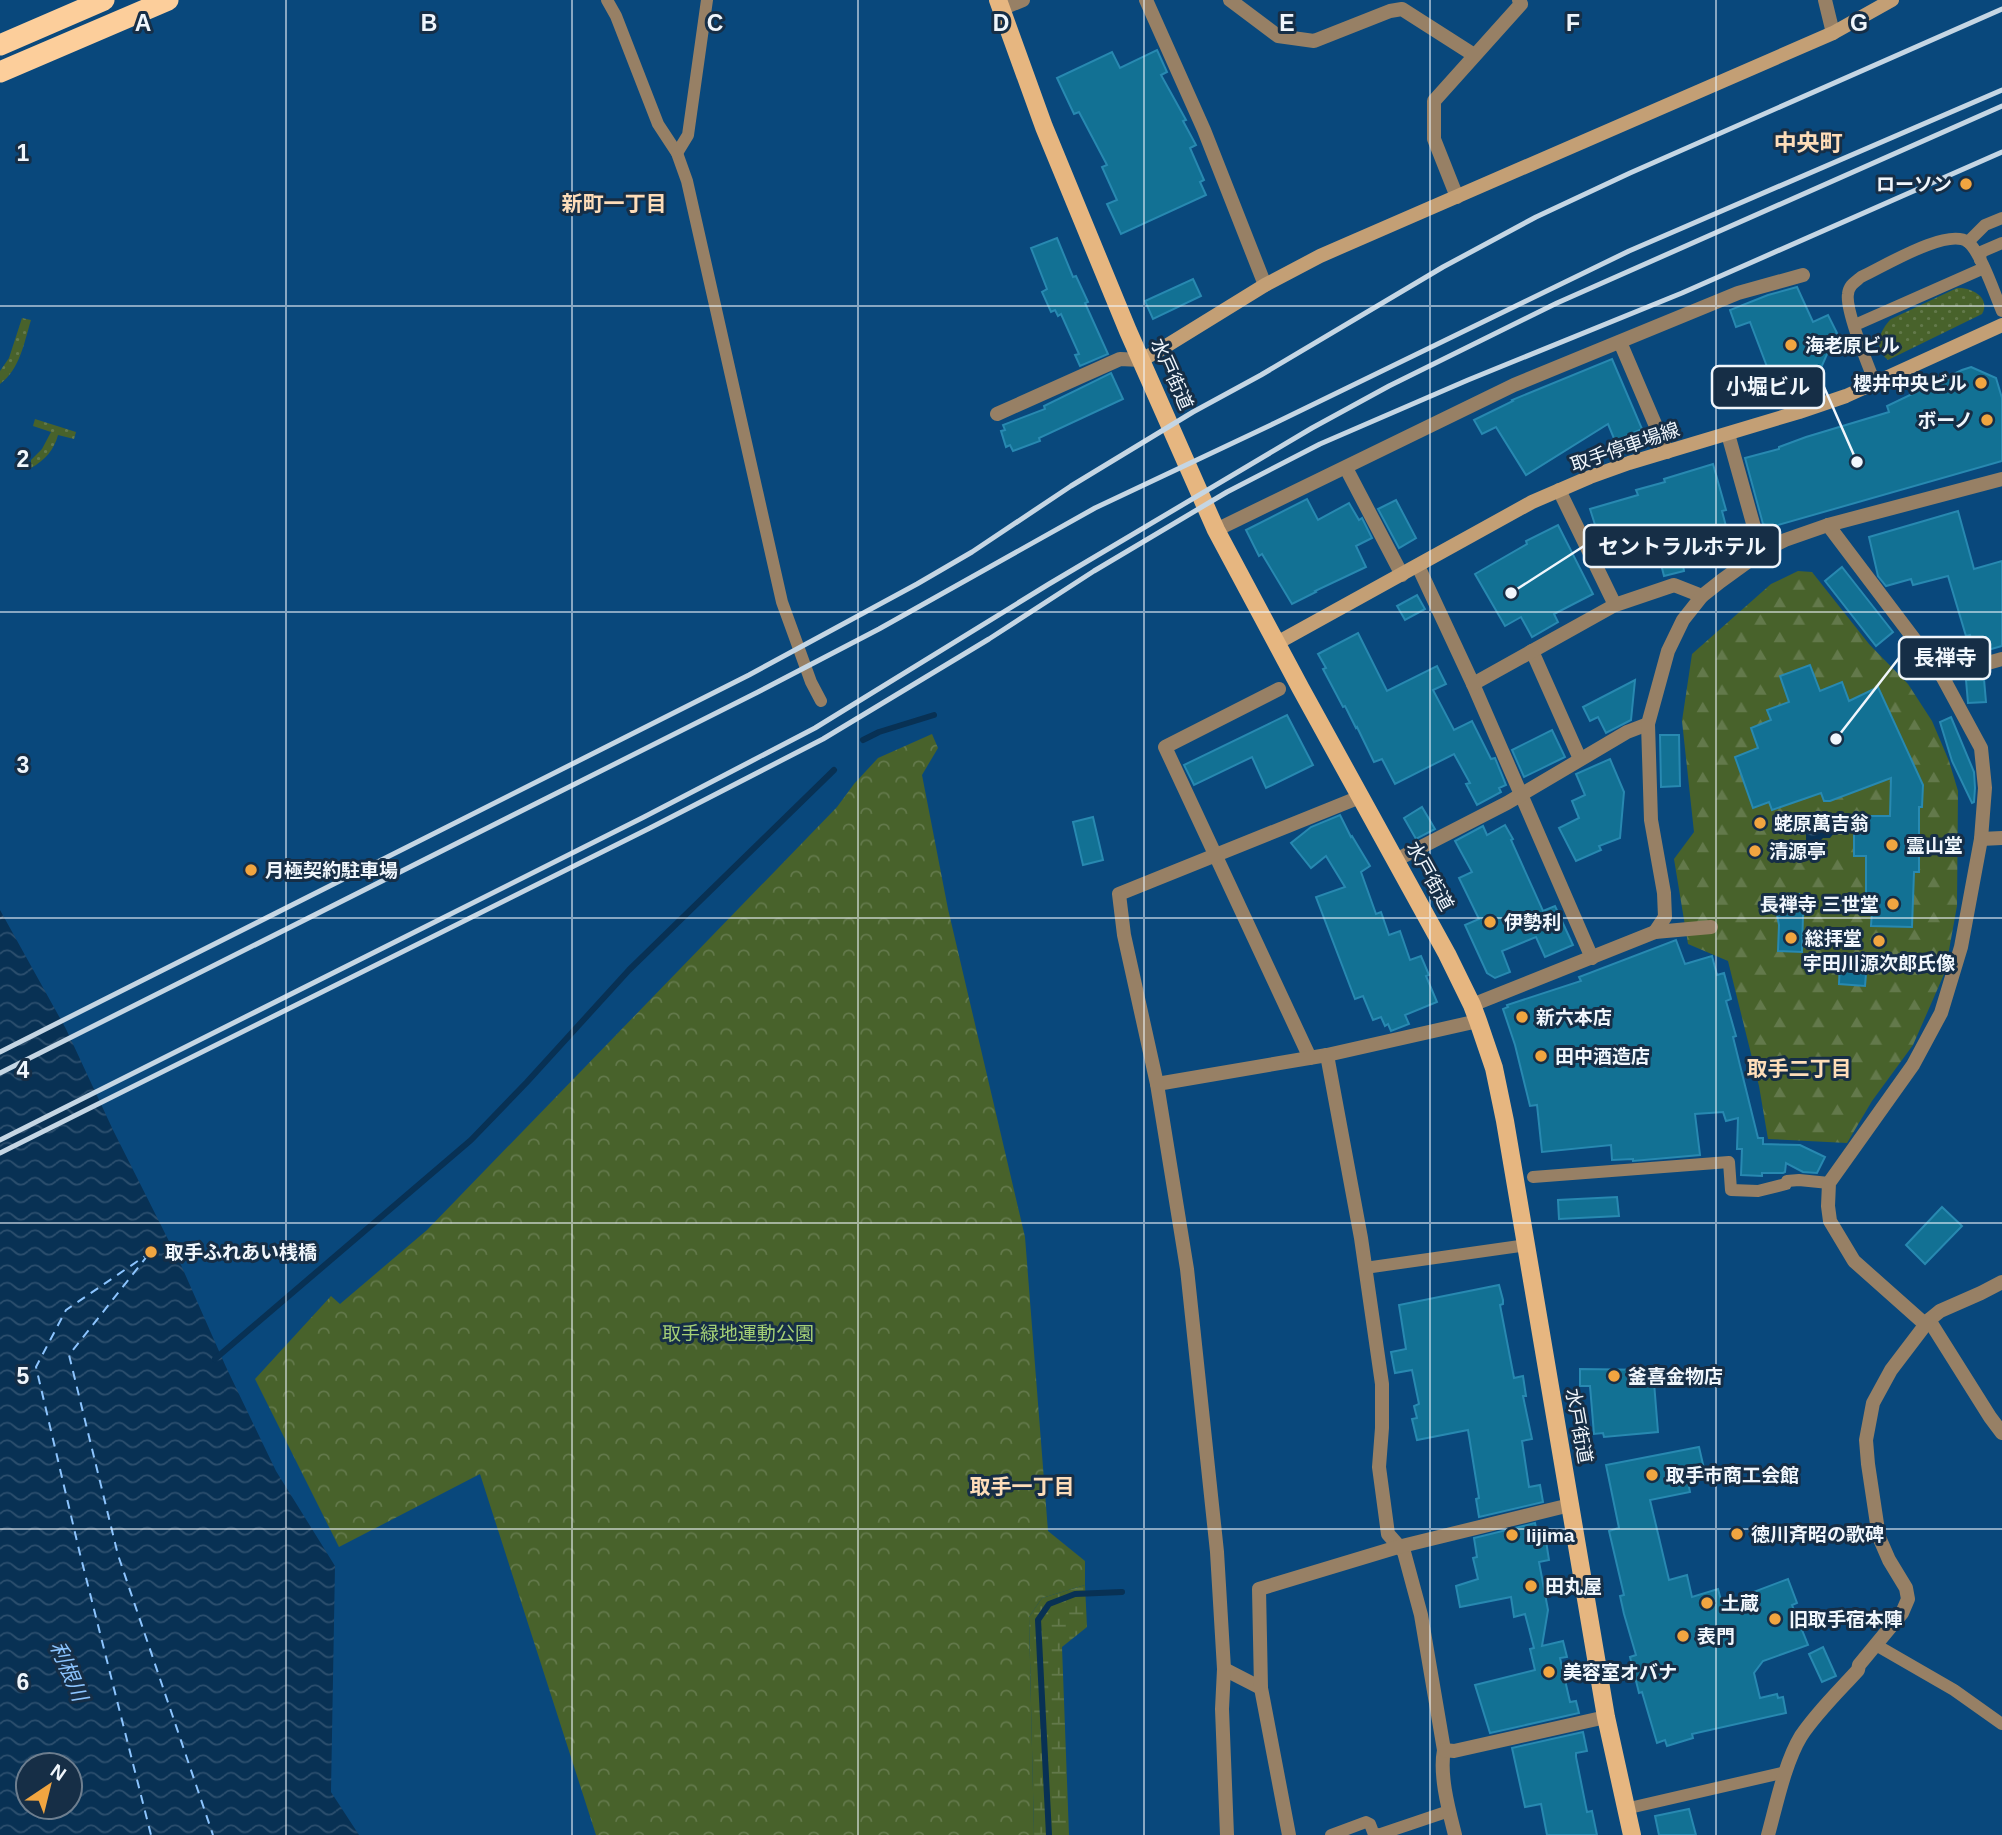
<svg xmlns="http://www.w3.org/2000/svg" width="2002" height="1835" viewBox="0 0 2002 1835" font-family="Helvetica,'Noto Sans JP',sans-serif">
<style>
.grass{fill:url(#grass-dots)}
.forest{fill:url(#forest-firs)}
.wetland{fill:url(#wetland-marsh)}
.park{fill:url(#park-crowns)}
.water{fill:url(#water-waves);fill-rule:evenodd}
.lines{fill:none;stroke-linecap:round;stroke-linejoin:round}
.stream{stroke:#083154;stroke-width:6}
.ferry{stroke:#8cc4fe;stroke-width:2;stroke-dasharray:9 7;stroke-linecap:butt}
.building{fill:#127194;stroke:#2889b1;stroke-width:2}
.lane{stroke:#978065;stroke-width:12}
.street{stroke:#978065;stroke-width:14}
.secondary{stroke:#c39f75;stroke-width:14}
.primary{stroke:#e6b680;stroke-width:18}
.highway{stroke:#fcce9b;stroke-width:21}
.rail{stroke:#c5d6e4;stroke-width:5}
.grid{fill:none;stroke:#f0f6fc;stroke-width:2;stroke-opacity:0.55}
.poi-dot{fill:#f1a540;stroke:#162e46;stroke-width:2.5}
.labels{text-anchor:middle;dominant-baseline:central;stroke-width:6;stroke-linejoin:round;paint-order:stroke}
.poi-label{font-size:19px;font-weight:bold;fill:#f0f6fc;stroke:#162e46;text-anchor:start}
.street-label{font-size:19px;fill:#f0f6fc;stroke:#162e46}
.park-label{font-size:19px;fill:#a5d076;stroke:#162e46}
.neighbourhood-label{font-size:21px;font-weight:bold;fill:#feddb9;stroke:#162e46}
.water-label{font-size:21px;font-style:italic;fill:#8cc4fe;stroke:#162e46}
.quarter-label{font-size:23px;font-weight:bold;fill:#feddb9;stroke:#162e46}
.grid-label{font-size:23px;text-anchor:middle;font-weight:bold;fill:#f0f6fc;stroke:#162e46;stroke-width:6;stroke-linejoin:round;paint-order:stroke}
.leader{fill:none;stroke:#f0f6fc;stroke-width:2.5}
.callout-dot{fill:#f0f6fc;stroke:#162e46;stroke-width:2.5}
.callout{fill:#162e46;stroke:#f0f6fc;stroke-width:2.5}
.callout-label{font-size:21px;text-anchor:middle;font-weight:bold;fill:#f0f6fc}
</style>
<defs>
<pattern id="grass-dots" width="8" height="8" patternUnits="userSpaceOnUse" patternTransform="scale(1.75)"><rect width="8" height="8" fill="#48622b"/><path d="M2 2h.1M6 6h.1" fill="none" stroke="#63794b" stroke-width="1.8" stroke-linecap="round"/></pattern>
<pattern id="forest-firs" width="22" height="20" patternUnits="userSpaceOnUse" patternTransform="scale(1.75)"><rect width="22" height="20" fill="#48622b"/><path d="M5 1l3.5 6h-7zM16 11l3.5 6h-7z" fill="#63794b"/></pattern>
<pattern id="wetland-marsh" width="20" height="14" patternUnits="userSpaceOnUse" patternTransform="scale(1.75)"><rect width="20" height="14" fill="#48622b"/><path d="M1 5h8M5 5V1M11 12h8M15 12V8" fill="none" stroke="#63794b"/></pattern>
<pattern id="park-crowns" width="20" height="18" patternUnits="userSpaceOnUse" patternTransform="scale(1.75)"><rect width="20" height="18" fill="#48622b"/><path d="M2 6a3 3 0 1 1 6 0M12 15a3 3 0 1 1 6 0" fill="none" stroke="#63794b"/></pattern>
<pattern id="water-waves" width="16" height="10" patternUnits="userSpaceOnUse" patternTransform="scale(1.75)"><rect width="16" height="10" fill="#083154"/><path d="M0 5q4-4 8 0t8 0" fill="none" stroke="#2c4f6e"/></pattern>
</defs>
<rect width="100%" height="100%" fill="#09487c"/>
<g class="grass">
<path d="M1957,288C1972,287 1991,298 1982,314L1888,360C1873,349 1879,331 1891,319Z"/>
<path d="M22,318L31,320C24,343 20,369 0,384V371L9,358Z"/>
<path d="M35,419L76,432L74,439L58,435C54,450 45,460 31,468V460L42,449L51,432L33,426Z"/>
</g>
<polygon class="forest" points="1798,571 1812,572 1869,644 1908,684 1932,721 1949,761 1958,791 1957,906 1945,972 1913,1045 1872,1101 1847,1143 1768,1139 1759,1086 1728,961 1688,944 1674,859 1694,832 1682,721 1692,654 1771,584"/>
<polygon class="wetland" points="1085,1585 1087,1627 1062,1647 1069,1835 1034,1835 1029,1617 1042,1598"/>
<polygon class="park" points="932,734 938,748 922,775 948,909 1025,1237 1048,1531 1085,1561 1085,1585 1042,1598 1029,1617 1034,1835 596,1835 480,1474 339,1547 255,1379 331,1296 340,1304 427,1230 837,807 854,784 878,758"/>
<g class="water">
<polygon points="1828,818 1834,823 1835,832 1830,838 1823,838 1820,841 1821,846 1814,852 1806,845 1806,830 1811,824 1819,825 1823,819"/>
<path d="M0,910L66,1029L113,1130L181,1265L226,1367L276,1471L335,1566L331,1792L359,1835H0ZM70,1765V1807H28V1765Z"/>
</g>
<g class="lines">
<g class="stream">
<polyline points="863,740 879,732 934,715"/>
<polyline points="215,1359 471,1140 527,1082 629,970 834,770"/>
<polyline points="1049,1835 1038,1620 1049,1604 1075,1594 1122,1592"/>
</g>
<g class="ferry">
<polyline points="151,1252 66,1310 36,1367 80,1554 151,1835"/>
<polyline points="148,1255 69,1355 118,1555 213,1835"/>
</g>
</g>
<g class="building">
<polygon points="1157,50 1167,72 1161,75 1186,120 1183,121 1196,145 1190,148 1204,180 1200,182 1206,195 1121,234 1107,204 1117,200 1102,167 1107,165 1079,112 1074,114 1057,78 1112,52 1120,68"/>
<polygon points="1057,238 1073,277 1076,276 1088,302 1085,303 1108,354 1080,366 1075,355 1079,354 1061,314 1058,316 1055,310 1051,312 1042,292 1047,289 1031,248"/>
<polygon points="1193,279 1201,296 1153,319 1145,301"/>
<polygon points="1797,287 1813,322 1828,315 1837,333 1822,340 1828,352 1817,377 1777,393 1750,322 1736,327 1730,310 1768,295"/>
<polygon points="1612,359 1642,429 1615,441 1608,424 1526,475 1496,427 1482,434 1474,420 1513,401 1512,400"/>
<polygon points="1971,367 1996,378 2002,398 2002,461 1771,527 1763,524 1745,458 1779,449 1779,447 1806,437 1889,412 1887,406 1962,370"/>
<polygon points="1111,373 1123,399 1039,438 1040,441 1013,451 1010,445 1006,447 1001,431 1005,430 1003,425 1045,409 1044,406"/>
<polygon points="1713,464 1726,510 1722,511 1733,553 1683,565 1684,571 1664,576 1654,536 1603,550 1590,509 1638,495 1636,490 1665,482 1664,479"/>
<polygon points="1307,499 1318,520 1349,503 1359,520 1362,518 1372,538 1356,546 1366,567 1315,591 1316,592 1292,604 1262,554 1259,556 1246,530"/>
<polygon points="1396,500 1416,538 1399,548 1378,509"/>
<polygon points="1958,511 1974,569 2002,561 2002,646 1974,654 1970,635 1966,636 1948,576 1913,585 1911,579 1886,586 1878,576 1869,537"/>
<polygon points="1558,525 1593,594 1554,614 1558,622 1532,637 1521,617 1505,626 1475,574 1527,544 1526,541"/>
<polygon points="1842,567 1893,632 1876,646 1825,581"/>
<polygon points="1417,595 1425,609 1405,620 1397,606"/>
<polygon points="1358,633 1387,691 1437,666 1446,684 1433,690 1454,730 1472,721 1491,759 1495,758 1506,785 1499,788 1501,792 1477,805 1466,784 1470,783 1454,754 1395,784 1382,759 1374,762 1357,727 1356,728 1345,706 1343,707 1323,669 1326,668 1318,654"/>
<polygon points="1810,665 1820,691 1842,682 1849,701 1878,687 1923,785 1922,807 1919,807 1919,872 1914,872 1912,927 1871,926 1872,911 1866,911 1866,856 1854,856 1854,816 1890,816 1891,778 1830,801 1824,801 1821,793 1772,810 1769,802 1753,808 1735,757 1758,748 1751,728 1771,720 1767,710 1789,702 1780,676"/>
<polygon points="1984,679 1986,702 1968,703 1966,680"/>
<polygon points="1635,680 1631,720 1606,733 1598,717 1590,721 1583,707"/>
<polygon points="1287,715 1313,765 1266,788 1252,757 1194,785 1184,765"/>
<polygon points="1951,717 1974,772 1975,788 1974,802 1972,803 1952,761 1940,722"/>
<polygon points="1552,730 1565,757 1524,777 1512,750"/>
<polygon points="1660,735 1679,735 1680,786 1661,787"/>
<polygon points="1610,759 1624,792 1620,838 1599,846 1601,850 1576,861 1559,828 1579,818 1572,801 1585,795 1576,774"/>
<polygon points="1422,807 1435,829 1416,839 1404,818"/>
<polygon points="1340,815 1351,837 1352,836 1370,866 1361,872 1376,914 1381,912 1389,935 1400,931 1410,960 1421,956 1429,975 1426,976 1437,1002 1405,1015 1409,1024 1391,1031 1388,1024 1385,1026 1381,1017 1373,1020 1363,996 1355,999 1316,897 1345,887 1326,856 1311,868 1291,843 1311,827"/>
<polygon points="1093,817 1103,860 1083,865 1073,822"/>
<polygon points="1505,825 1513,839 1511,840 1543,911 1555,906 1573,945 1545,957 1536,937 1502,951 1510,972 1495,978 1487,973 1465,925 1479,919 1459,878 1472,872 1455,841 1483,826 1487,835"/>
<polygon points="1799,894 1803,914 1802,952 1778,951 1779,925 1774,899"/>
<polygon points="1676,940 1685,964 1712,956 1717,975 1724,973 1731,999 1726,1001 1736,1036 1733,1037 1758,1138 1763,1138 1763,1144 1800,1145 1825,1157 1817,1173 1803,1172 1786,1163 1785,1172 1783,1173 1762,1173 1762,1176 1741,1175 1742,1149 1737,1149 1738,1118 1726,1121 1723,1112 1695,1114 1700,1155 1633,1161 1633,1159 1612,1160 1611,1145 1542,1152 1537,1105 1530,1106 1515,1045 1503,1009 1508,1007 1507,1005 1581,981 1579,977"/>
<polygon points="1840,960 1867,962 1865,986 1839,984"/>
<polygon points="1617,1197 1619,1216 1559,1219 1558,1200"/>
<polygon points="1942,1207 1962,1226 1925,1264 1906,1245"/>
<polygon points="1499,1285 1503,1300 1503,1304 1500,1305 1514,1378 1523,1376 1526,1396 1523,1396 1532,1439 1522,1441 1529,1487 1540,1485 1543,1502 1479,1517 1476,1499 1479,1498 1468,1430 1417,1440 1412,1419 1417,1418 1414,1406 1419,1404 1412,1370 1395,1373 1391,1352 1406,1349 1399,1305"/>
<polygon points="1580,1369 1653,1370 1658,1432 1604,1437 1603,1433 1594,1434 1590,1386 1580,1386"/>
<polygon points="1699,1447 1705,1473 1687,1477 1690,1492 1650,1500 1669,1580 1687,1575 1692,1597 1718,1589 1722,1604 1788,1579 1797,1603 1792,1605 1808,1645 1763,1661 1754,1673 1760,1698 1777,1694 1778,1698 1783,1697 1786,1713 1692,1734 1693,1738 1667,1746 1665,1740 1657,1743 1642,1692 1639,1693 1630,1657 1636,1655 1624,1614 1620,1596 1624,1595 1609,1531 1619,1528 1606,1465"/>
<polygon points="1535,1523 1539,1542 1546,1541 1549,1560 1539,1562 1548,1610 1542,1646 1563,1641 1567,1657 1560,1658 1570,1702 1576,1701 1579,1713 1490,1733 1475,1685 1535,1670 1530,1649 1534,1648 1525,1614 1514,1617 1511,1597 1460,1607 1456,1586 1478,1579 1473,1558 1477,1557 1474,1538"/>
<polygon points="1823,1647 1836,1676 1822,1682 1809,1654"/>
<polygon points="1583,1732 1587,1751 1576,1753 1576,1757 1587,1812 1592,1811 1597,1835 1547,1835 1541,1804 1525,1807 1512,1748"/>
<polygon points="1689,1809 1696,1835 1659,1835 1655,1816"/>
</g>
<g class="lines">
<g class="lane">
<polyline points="607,0 616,16 658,124 677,153 687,181 782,602 811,682 821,701"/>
<polyline points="677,153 688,135 707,0"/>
<polyline points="1968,242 1985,225 2002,218"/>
<polyline points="1980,260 1981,252 2002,243"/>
<polyline points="1855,325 1984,268"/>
<path d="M1875,383C1868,365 1845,310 1848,294C1849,285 1855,282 1861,277C1883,267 1947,227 1968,242C1981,252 1995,295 2002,311"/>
<polyline points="1533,1177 1729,1162 1731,1190 1758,1191 1786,1184 1787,1181 1799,1180 1829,1183"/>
<polyline points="1365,1268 1527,1245"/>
<polyline points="1876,1645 1954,1690 2002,1724"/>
<polyline points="1625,1809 1786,1772"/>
<polyline points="1331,1835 1366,1822 1370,1824 1373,1832 1378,1835"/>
<polyline points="1378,1835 1449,1811"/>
</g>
<g class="street">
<polyline points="1146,0 1204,130 1265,285"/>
<polyline points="1230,0 1278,36 1314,41 1390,11 1402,9 1474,55"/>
<polyline points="1825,0 1833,33"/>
<polyline points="1001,9 1023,0"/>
<polyline points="1457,197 1434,139 1434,101 1521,4 1519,0"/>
<polyline points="1620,342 1667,452"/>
<polyline points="997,414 1120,359 1141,360"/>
<polyline points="1728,434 1761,552"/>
<polyline points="1346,468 1402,575"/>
<polyline points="1559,490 1615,605"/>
<polyline points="1828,525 1942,676 1981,748 1985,788 1981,839 1961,947 1941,1013 1913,1065 1829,1183 1828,1206 1830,1221 1854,1261 1926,1325"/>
<polyline points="1216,530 1514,385 1738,293 1803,275"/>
<polyline points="1418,566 1473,684 1592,958"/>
<polyline points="1532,651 1580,759"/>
<polyline points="1942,676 2002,659"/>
<polyline points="1473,684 1615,605 1674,585 1702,596"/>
<polyline points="1279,689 1165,747 1310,1058"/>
<polyline points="1981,839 2002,838"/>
<polyline points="1396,860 1507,803 1627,732 1648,724"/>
<polyline points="1655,932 1665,917 1664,893 1651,820 1648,724 1668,651 1683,620 1702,596 1721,581 1761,552 1785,540 1828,525 2002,479"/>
<polyline points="1472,1005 1655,932 1711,927"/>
<path d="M1327,1055L1361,1238L1382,1384V1428L1379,1467L1388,1534L1404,1552L1421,1615L1444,1750C1439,1775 1449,1811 1455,1835"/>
<polyline points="1157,1084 1327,1055 1478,1021"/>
<polyline points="1929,1320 1990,1417 2002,1433"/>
<polyline points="1224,1669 1261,1688"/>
<polyline points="1444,1750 1454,1751 1606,1717"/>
<polyline points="1227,1835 1222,1709 1224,1669 1217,1552 1187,1269 1157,1084 1124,935 1119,894 1360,797"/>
<polyline points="1289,1835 1261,1688 1259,1589 1398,1547 1570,1505"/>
<path d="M1768,1835C1776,1806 1785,1762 1801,1736C1817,1712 1839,1691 1858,1670L1859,1665L1902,1613L1908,1599L1906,1588L1889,1560L1879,1537L1868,1464L1866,1440L1873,1403L1891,1370L1929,1320L1940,1311L1981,1293L2002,1282"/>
</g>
<g class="secondary">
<polyline points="1141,360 1158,351 1265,285 1320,256 1833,33 1892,0"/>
<polyline points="1277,643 1532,502 1590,477 1629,463 1799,412 1846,396 2002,325"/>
</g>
<polyline class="primary" points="998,0 1044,127 1128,331 1216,530 1301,689 1447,954 1472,1005 1478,1021 1494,1068 1505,1121 1606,1717 1632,1835"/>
<g class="highway">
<polyline points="0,45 104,0"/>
<polyline points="0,72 168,0"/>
</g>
<g class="rail">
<polyline points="0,1052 749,675 917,584 972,552 1071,486 1193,412 1261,375 1443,267 1536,217 1630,173 2002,9"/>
<polyline points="0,1073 758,692 879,629 1095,508 1275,423 1629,251 2002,90"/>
<polyline points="0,1140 644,817 815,728 1049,584 1312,428 1389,386 1557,303 2002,106"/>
<polyline points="0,1153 650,828 823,739 989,639 1094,571 1227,492 1320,444 1468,380 1682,293 2002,152"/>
</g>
</g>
<path class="grid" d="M286,0V1835M572,0V1835M858,0V1835M1144,0V1835M1430,0V1835M1716,0V1835M0,306H2002M0,612H2002M0,918H2002M0,1223H2002M0,1529H2002"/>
<g class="poi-dot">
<circle cx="1966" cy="184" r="7"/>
<circle cx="1791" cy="345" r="7"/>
<circle cx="1981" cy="383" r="7"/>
<circle cx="1987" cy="420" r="7"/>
<circle cx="1760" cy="823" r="7"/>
<circle cx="1892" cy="845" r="7"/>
<circle cx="1755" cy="851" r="7"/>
<circle cx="251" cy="870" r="7"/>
<circle cx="1893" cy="904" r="7"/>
<circle cx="1490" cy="922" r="7"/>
<circle cx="1791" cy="938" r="7"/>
<circle cx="1879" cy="941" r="7"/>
<circle cx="1522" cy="1017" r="7"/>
<circle cx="1541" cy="1056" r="7"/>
<circle cx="151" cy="1252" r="7"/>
<circle cx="1614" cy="1376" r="7"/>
<circle cx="1652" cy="1475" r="7"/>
<circle cx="1737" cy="1534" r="7"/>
<circle cx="1512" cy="1535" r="7"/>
<circle cx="1531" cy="1586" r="7"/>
<circle cx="1707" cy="1603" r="7"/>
<circle cx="1775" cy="1619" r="7"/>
<circle cx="1683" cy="1636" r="7"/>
<circle cx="1549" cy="1672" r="7"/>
</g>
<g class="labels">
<g class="poi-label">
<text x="1952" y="184" text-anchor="end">ローソン</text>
<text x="1805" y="345">海老原ビル</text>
<text x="1967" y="383" text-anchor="end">櫻井中央ビル</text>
<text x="1973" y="420" text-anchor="end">ボーノ</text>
<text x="1774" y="823">蛯原萬吉翁</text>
<text x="1906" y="845">霊山堂</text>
<text x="1769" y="851">清源亭</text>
<text x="265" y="870">月極契約駐車場</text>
<text x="1879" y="904" text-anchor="end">長禅寺 三世堂</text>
<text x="1504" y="922">伊勢利</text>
<text x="1805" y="938">総拝堂</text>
<text x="1879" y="963" text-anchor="middle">宇田川源次郎氏像</text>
<text x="1536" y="1017">新六本店</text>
<text x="1555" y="1056">田中酒造店</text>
<text x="165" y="1252">取手ふれあい桟橋</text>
<text x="1628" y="1376">釜喜金物店</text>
<text x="1666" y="1475">取手市商工会館</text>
<text x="1751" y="1534">徳川斉昭の歌碑</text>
<text x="1526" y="1535">Iijima</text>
<text x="1545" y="1586">田丸屋</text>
<text x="1721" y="1603">土蔵</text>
<text x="1789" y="1619">旧取手宿本陣</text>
<text x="1697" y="1636">表門</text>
<text x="1563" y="1672">美容室オバナ</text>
</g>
<g class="street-label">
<text transform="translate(1172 374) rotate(66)">水戸街道</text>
<text transform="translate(1625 447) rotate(-19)">取手停車場線</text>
<text transform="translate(1430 876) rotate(61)">水戸街道</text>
<text transform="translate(1579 1426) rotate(80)">水戸街道</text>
</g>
<g class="park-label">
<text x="738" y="1333">取手緑地運動公園</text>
</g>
<g class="neighbourhood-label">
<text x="614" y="203">新町一丁目</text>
<text x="1799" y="1068">取手二丁目</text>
<text x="1022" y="1486">取手一丁目</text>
</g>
<g class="water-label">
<text transform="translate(69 1671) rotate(67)">利根川</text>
</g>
<g class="quarter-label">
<text x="1808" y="143">中央町</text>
</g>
</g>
<g class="grid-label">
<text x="143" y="31">A</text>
<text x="429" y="31">B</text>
<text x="715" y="31">C</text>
<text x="1001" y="31">D</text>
<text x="1287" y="31">E</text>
<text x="1573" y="31">F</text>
<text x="1859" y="31">G</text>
<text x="23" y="161">1</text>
<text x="23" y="467">2</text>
<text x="23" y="773">3</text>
<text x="23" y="1078">4</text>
<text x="23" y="1384">5</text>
<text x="23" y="1690">6</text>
</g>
<path class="leader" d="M1857 462L1824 387M1511 593L1584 546M1836 739L1899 658"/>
<g class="callout-dot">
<circle cx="1857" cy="462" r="7"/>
<circle cx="1511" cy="593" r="7"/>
<circle cx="1836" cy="739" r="7"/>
</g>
<g class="callout">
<rect x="1712" y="366" width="112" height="42" rx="7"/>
<rect x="1584" y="525" width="196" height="42" rx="7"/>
<rect x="1899" y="637" width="91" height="42" rx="7"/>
</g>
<g class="callout-label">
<text x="1768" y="394">小堀ビル</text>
<text x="1682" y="554">セントラルホテル</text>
<text x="1945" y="665">長禅寺</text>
</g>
<g transform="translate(49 1786) rotate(35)"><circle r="33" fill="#162e46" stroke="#6d7e8f" stroke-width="2"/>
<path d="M0-5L12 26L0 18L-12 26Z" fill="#f1a540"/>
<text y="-10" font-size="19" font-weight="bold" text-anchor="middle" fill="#f0f6fc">N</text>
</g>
</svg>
